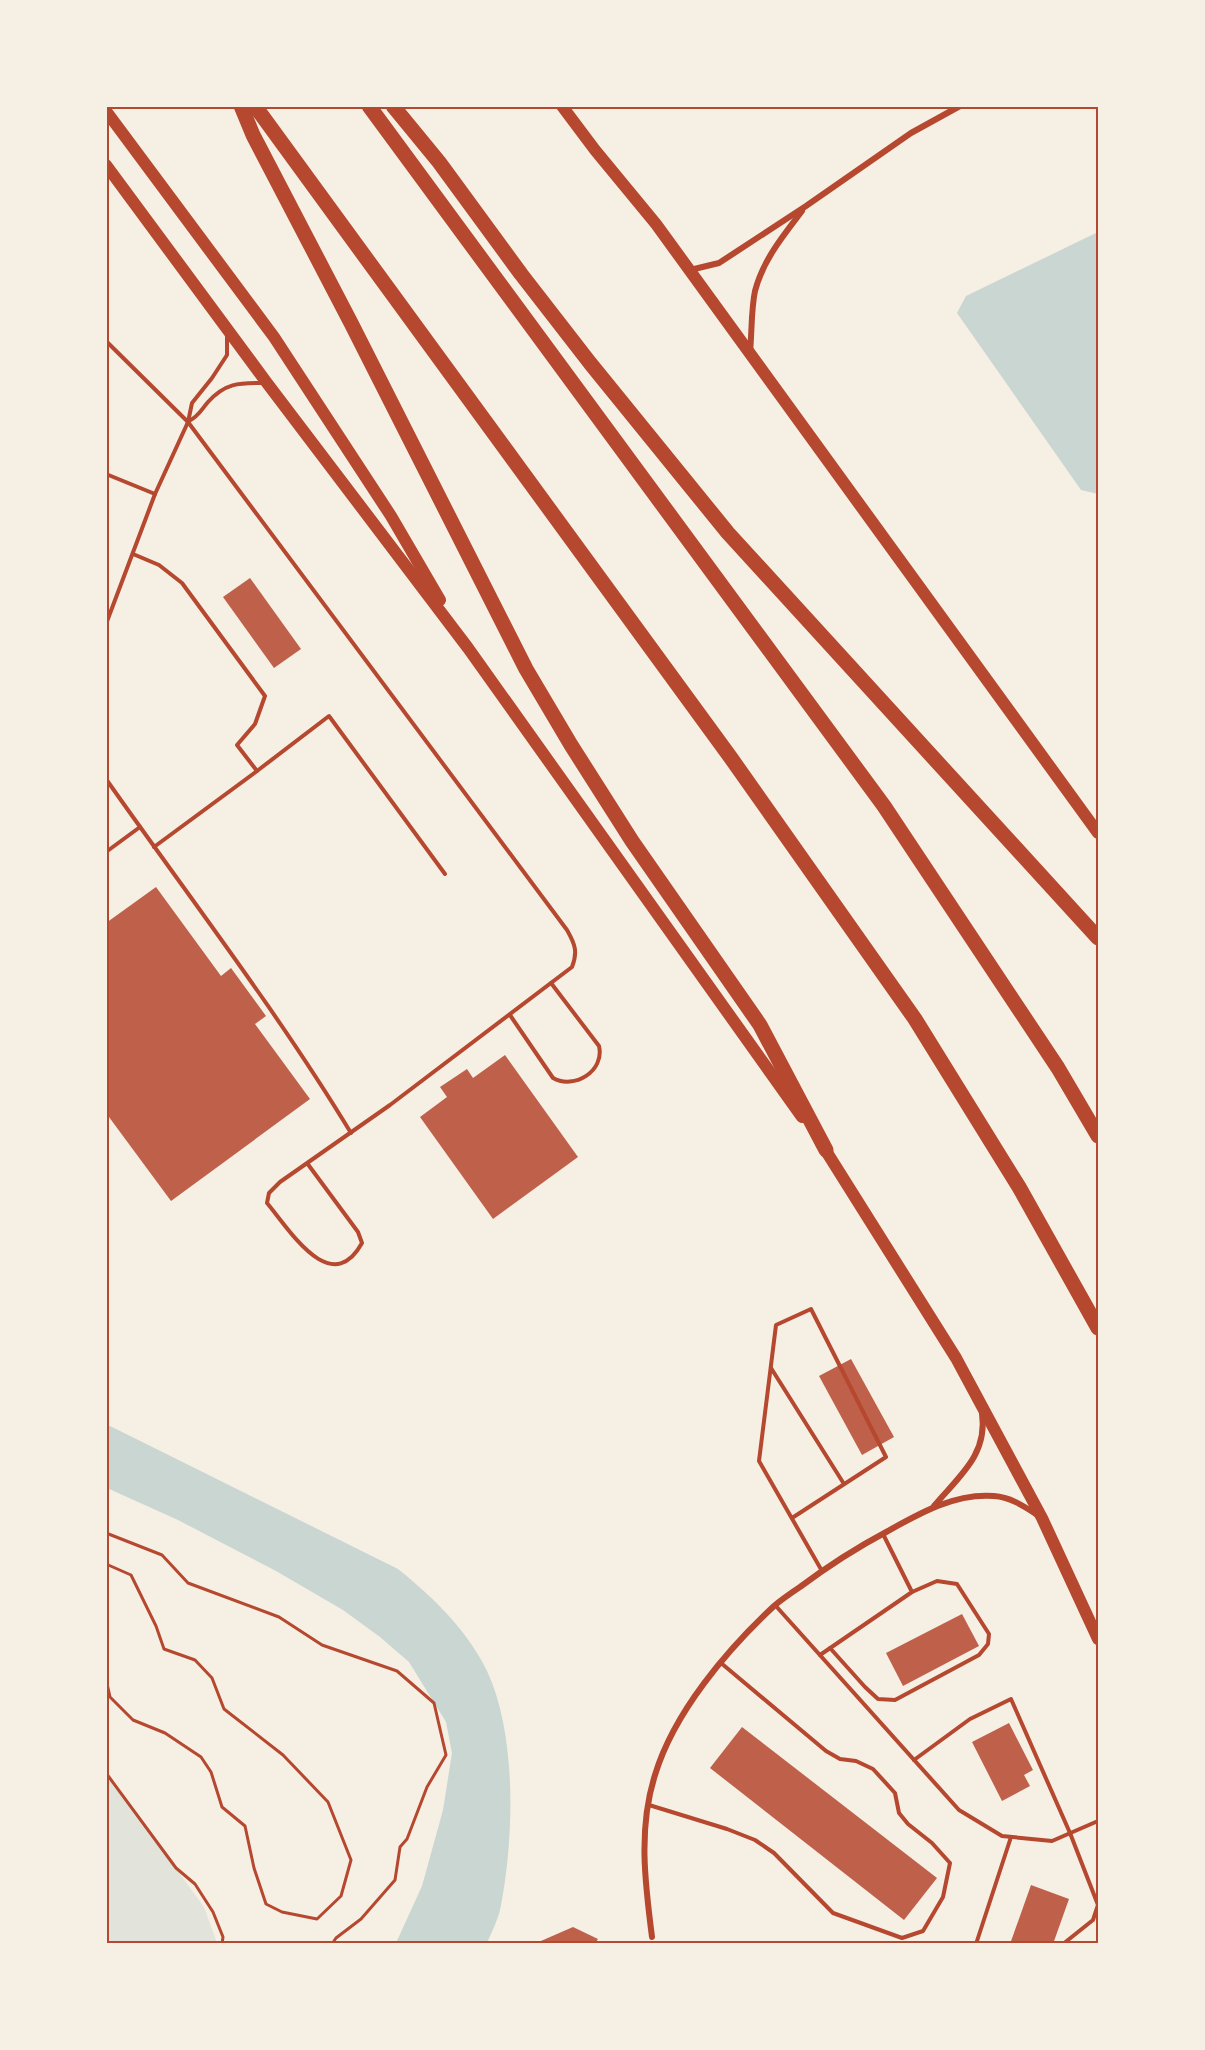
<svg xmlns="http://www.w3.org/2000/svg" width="1205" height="2050" viewBox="0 0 1205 2050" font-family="Signika,sans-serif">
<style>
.green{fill:#e2e4dc}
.water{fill:#c9d6d2}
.building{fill:#bf614a}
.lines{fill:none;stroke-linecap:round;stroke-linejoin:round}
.path{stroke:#b5482f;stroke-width:3}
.service{stroke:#b5482f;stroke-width:4}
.minor{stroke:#b5482f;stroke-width:6}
.secondary{stroke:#b5482f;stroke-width:12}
.motorway{stroke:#b5482f;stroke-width:15}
.neatline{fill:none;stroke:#b5482f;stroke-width:2}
</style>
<rect width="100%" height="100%" fill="#f6efe4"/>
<polygon class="green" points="106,1773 204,1907 217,1943 107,1943"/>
<g class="water">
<polygon points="1098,232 1098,494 1081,490 957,313 966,296"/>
<path d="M106,1424L398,1569C433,1597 468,1631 487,1671C517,1735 514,1837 501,1905C499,1918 492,1931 487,1943H396L422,1886L443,1810L452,1753L446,1722L409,1662L380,1637L343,1610L276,1571L178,1520L107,1488Z"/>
</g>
<g class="building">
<polygon points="250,578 301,649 274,668 223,597"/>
<polygon points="156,887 221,976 231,968 266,1016 255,1024 310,1099 171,1201 106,1113 106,923"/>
<polygon points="505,1055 578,1157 493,1219 420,1117 447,1097 440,1087 467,1069 473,1078"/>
<polygon points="851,1359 894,1437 862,1455 819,1376"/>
<polygon points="962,1614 979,1646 903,1686 886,1653"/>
<polygon points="1009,1723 1033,1770 1024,1775 1030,1786 1002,1801 972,1742"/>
<polygon points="742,1727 937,1878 904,1920 710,1768"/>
<polygon points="1031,1885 1069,1899 1053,1944 1010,1944"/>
<polygon points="573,1927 598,1939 595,1944 534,1944"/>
</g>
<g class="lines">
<g class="path">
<polyline points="106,1533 162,1555 188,1583 279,1617 322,1645 397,1671 434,1703 446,1755 427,1787 407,1839 400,1847 395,1880 361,1919 336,1938 332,1944"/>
<polyline points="106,1564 131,1575 156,1626 164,1649 195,1660 212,1678 224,1709 283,1755 328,1802 351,1860 341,1896 317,1919 282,1912 266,1904 254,1868 245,1826 222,1807 211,1772 201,1757 165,1733 133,1720 110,1697 106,1679"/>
<polyline points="106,1773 176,1868 195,1884 213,1912 223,1937 222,1944"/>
</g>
<g class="service">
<path d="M106,341L188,422L567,930C575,944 578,952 572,967L390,1105L280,1182L269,1193L267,1203C289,1229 331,1299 362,1243L358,1232L307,1163"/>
<path d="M189,421C199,416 201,410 208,402C226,382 240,383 265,383"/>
<polyline points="106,474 155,494"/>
<polyline points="133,554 159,565 182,583 265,696 255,724 237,745 257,771 329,716 445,874"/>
<polyline points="106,624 155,494 188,422 192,403 212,378 227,355 227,336"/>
<path d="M106,779C189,897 277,1011 351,1133"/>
<polyline points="154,847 257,771"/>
<polyline points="106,852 140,827"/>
<path d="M510,1015L553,1078C574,1090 605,1071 599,1046L551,983"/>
<polyline points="771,1368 844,1484"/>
<polyline points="792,1518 886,1457 811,1309 776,1325 759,1461 822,1571"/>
<polyline points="775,1605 959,1810 1002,1836 1052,1841 1098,1821"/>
<polyline points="830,1648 865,1687 878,1699 895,1700 979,1655 988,1644 989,1634 957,1584 937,1581 912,1592"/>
<polyline points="820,1655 912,1592 883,1534"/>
<polyline points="914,1760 970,1719 1011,1699 1070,1833 1098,1905 1093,1920 1063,1944"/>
<polyline points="649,1805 727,1829 755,1840 774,1853 833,1913 902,1938 923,1931 943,1897 950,1863 932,1843 908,1824 899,1813 895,1793 873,1769 856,1761 840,1759 826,1751 721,1663"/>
<polyline points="976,1944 1011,1837"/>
</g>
<g class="minor">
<polyline points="690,270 719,263 806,206 911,133 960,106"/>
<path d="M750,352C752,332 751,310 755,291C763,260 783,236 802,211"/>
<path d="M934,1506C959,1476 988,1455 982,1413"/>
<path d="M652,1937C645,1883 638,1828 655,1775C674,1712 727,1650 774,1606C782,1599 791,1593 800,1587C828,1566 856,1548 888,1531C920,1513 955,1493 994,1496C1011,1497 1025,1507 1039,1516"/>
</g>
<g class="secondary">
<polyline points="562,106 595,150 656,224 1098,833"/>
<polyline points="106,111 274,337 391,516 440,600"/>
<polyline points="106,165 267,383 468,648 802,1117"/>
<polyline points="821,1143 956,1358 1042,1518 1098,1639"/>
</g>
<g class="motorway">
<polyline points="241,106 253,135 351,323 526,669 571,745 632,841 760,1025 826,1150"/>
<polyline points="255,106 731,758 915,1019 1019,1187 1098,1328"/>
<polyline points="369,106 884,806 1058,1068 1098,1136"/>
<polyline points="393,106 439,162 521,274 590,363 728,533 1098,938"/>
</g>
</g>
<rect width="1205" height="2050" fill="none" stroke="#f6efe4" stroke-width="216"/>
<rect x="108" y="108" width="989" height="1834" class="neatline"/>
</svg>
